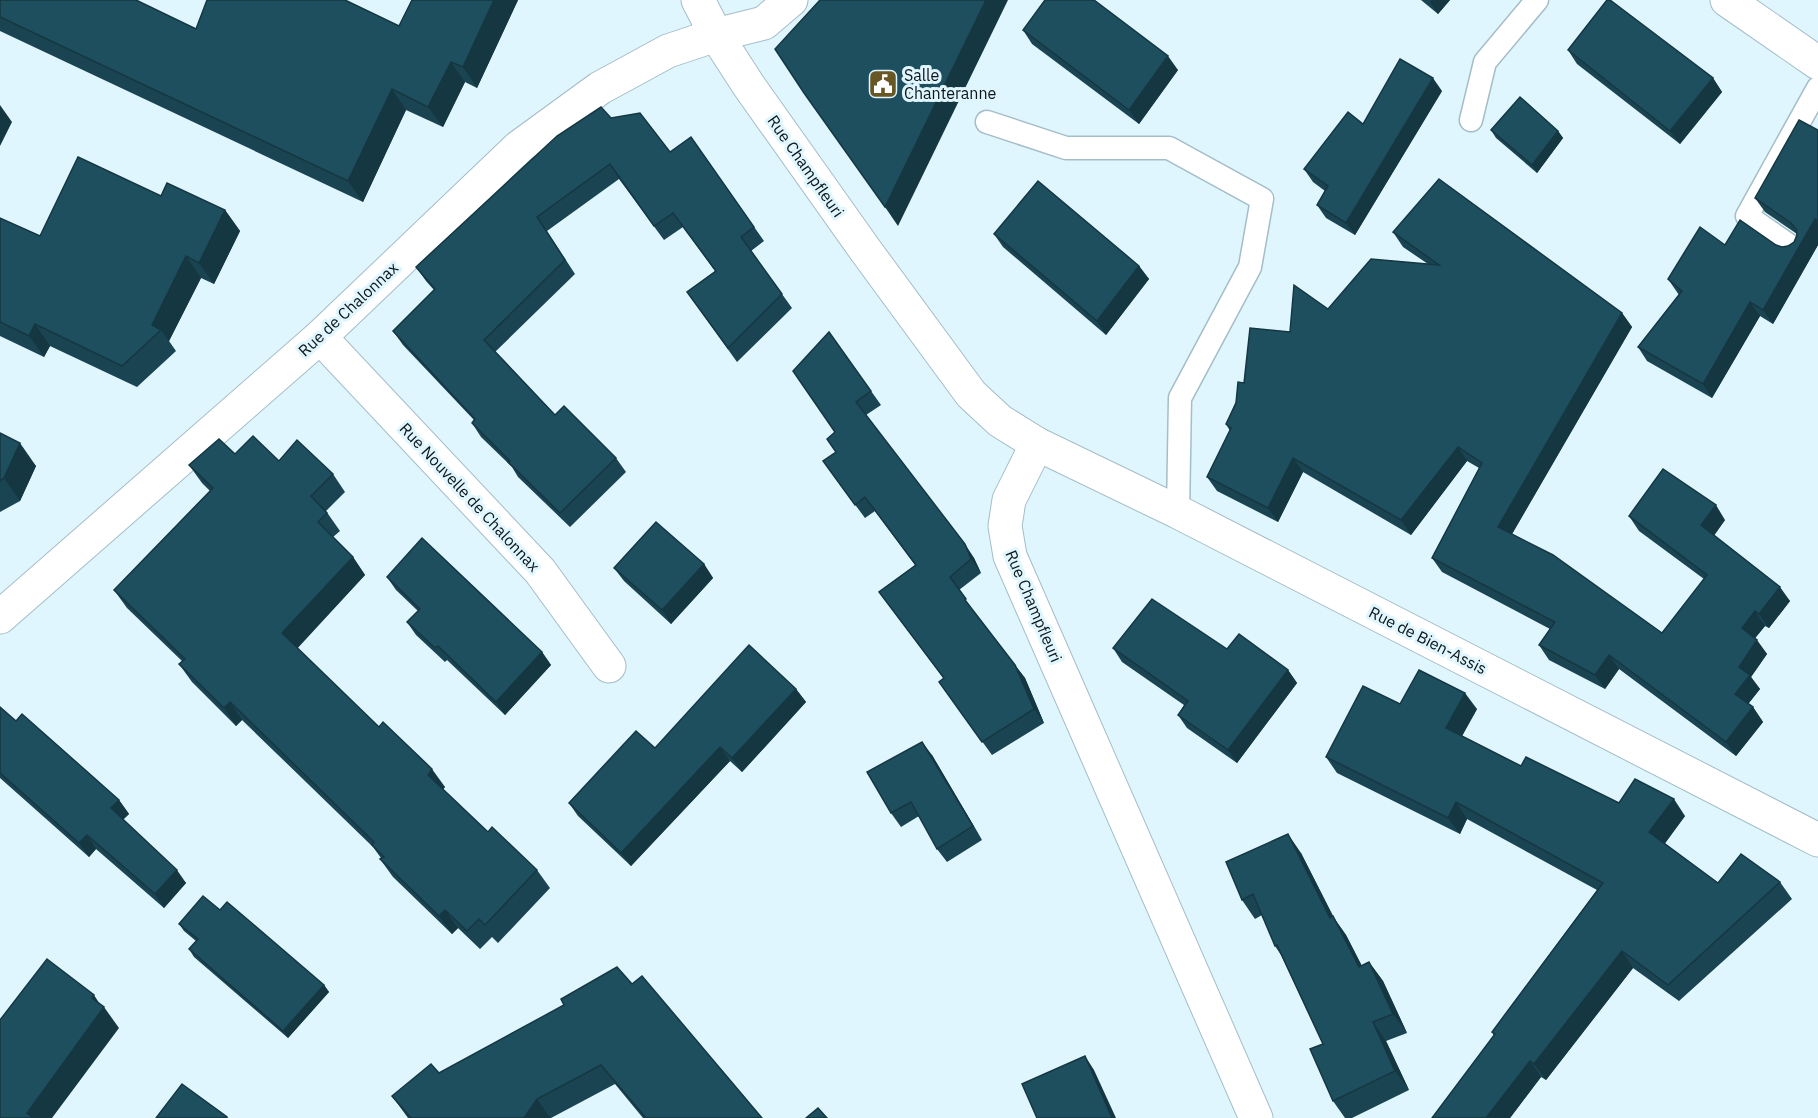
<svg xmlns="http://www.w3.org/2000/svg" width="1818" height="1118" viewBox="0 0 1818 1118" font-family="'IBM Plex Sans',sans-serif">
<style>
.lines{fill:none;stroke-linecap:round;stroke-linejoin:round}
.lane-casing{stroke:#a4bdc7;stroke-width:25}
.street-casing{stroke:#a4bdc7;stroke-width:35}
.lane{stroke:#fff;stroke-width:22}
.street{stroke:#fff;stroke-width:33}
.wall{fill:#1a4452}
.shaded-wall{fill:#153742}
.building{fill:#1e4f5f;stroke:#153742;stroke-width:1.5}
.labels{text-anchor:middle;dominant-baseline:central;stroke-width:6;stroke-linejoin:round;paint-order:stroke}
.poi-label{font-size:16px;fill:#0c1518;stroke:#e0f6fe;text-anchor:start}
.street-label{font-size:16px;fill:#0c1518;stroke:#e0f6fe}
</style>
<rect width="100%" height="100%" fill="#e0f6fe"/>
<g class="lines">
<g class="lane-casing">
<g id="lane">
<polyline points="1471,120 1485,62 1537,0"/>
<polyline points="987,122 1066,148 1169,148 1262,199 1250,267 1180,398 1178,512"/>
<polyline points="1793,248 1747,216 1818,88"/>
</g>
</g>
<g class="street-casing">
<g id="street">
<polyline points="698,0 716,35 749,86 866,251 971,394 1000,421 1037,444 1178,512 1818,840"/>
<polyline points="1727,0 1818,63"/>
<polyline points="320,337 540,571 609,666"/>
<polyline points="1037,444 1009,500 1005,526 1010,556 1256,1118"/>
<polyline points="0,617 320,337 519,147 600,88 668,51 716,35 764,23 791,0"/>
</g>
</g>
<use href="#lane" class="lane"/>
<use href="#street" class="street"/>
</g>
<g class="wall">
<polygon points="0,0 196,29 399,26 518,0 477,88 465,82 443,127 406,110 363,202 0,31"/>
<polygon points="1421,0 1450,0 1438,14"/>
<polygon points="1023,30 1178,70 1139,124 1032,44"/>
<polygon points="1568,50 1713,78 1722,92 1680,144 1577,64"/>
<polygon points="1442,91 1355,235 1326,218 1317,205 1325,191 1313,182 1304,169 1363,124"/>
<polygon points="611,118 670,152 691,137 764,241 751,251 792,308 737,362 687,292 715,271 683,227 664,240 619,179 547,231 575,274 495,352 555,415 616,458 626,472 570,527 518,477 512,467 481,437 472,423 474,420 403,345 393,331 434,290 426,281 416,267"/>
<polygon points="1491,130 1558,131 1563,138 1537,173 1496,138"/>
<polygon points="1818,130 1818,245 1773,324 1760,316 1712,398 1647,361 1638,347 1679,295 1668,279 1725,245 1776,245 1782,247 1788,246 1794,242 1797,234 1765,212 1755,198"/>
<polygon points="161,196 225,210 240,231 214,284 201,278 169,341 176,351 137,387 50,346 44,357 0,336 0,218 40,236"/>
<polygon points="1393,232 1622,313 1632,327 1512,534 1662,633 1704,579 1639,531 1629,516 1725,520 1714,535 1790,601 1769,628 1765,626 1755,638 1767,654 1751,677 1760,689 1748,704 1753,707 1763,722 1736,756 1619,669 1605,689 1549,660 1539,645 1550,629 1442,572 1432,558 1479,468 1467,461 1411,535 1303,472 1278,522 1217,491 1207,477 1230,431 1226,424 1244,383 1290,332 1328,309 1428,264 1403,247"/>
<polygon points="994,234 1139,266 1149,279 1106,335 1003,247"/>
<polygon points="829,332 881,405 866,415 974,558 981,573 959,590 975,614 1025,678 1044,723 992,755 939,682 944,679 879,592 915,565 875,511 865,518 833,475 836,452"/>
<polygon points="0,433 36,466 20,501 0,512"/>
<polygon points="235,454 279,461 333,474 345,492 326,511 340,531 333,537 353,557 365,575 297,648 379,727 445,787 443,789 488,832 537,870 550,888 498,943 492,937 480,949 458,928 452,934 393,877 380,859 381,858 373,847 242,720 236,726 192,682 179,664 182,661 127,608 114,590 210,491 202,483 189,465"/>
<polygon points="704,564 713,578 671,624 624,581 614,568"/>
<polygon points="387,577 542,652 551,665 505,715 447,660 445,662 416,635 407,622 418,611 396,590"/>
<polygon points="1113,648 1227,649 1288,670 1297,683 1237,763 1187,728 1178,715 1184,705 1122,662"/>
<polygon points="796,689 806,702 742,772 730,761 631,866 578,816 569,803 655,748"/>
<polygon points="1400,704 1477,709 1462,736 1521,766 1619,803 1685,816 1664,844 1718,883 1780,882 1792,899 1679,1001 1633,968 1546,1080 1541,1077 1510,1118 1432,1118 1494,1036 1492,1032 1597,890 1467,819 1460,834 1337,773 1326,757"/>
<polygon points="0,707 16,721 119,800 129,814 123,819 186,883 164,908 96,849 89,857 0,778"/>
<polygon points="932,755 982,840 947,862 937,849 919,816 901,827 891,813"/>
<polygon points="1301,853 1334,918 1346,935 1362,966 1369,962 1383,981 1407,1033 1386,1041 1409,1090 1352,1118 1345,1118 1333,1101 1323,1044 1281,955 1275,946 1262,915 1255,919 1242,900"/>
<polygon points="220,910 324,985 329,992 288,1038 194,957 189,949 196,941 184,931 179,924"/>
<polygon points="632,984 762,1118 643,1118 615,1084 551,1118 408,1118 392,1096 439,1073"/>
</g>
<g class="shaded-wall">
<polygon points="494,0 518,0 477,88 463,67"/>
<polygon points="986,0 1008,0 898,226 885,207"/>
<polygon points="1432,0 1450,0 1438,14 1430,2"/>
<polygon points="1168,56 1178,70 1139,124 1129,110"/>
<polygon points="451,62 465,82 443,127 428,107"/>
<polygon points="1433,78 1442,91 1355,235 1346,223"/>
<polygon points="1713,78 1722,92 1680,144 1670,131"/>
<polygon points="392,89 406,110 363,202 348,181"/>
<polygon points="0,105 12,122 0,146"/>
<polygon points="1558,131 1563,138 1537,173 1532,165"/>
<polygon points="225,210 240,231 214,284 199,263"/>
<polygon points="1815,219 1818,223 1818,245 1773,324 1763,310"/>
<polygon points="186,256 201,278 169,341 161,330 152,325"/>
<polygon points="1139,266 1149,279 1106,335 1097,321"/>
<polygon points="1750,302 1760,316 1712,398 1703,384"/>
<polygon points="1622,313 1632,327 1508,541 1498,527"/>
<polygon points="35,324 50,346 44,357 29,336"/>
<polygon points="20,443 36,466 20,501 4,478"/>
<polygon points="1458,447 1467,461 1411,535 1401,520"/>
<polygon points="1293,458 1303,472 1278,522 1268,508"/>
<polygon points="1716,505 1725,520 1711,540 1701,525"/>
<polygon points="965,544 974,558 981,573 971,559"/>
<polygon points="353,557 365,575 295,651 282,633"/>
<polygon points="704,564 713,578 671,624 662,610"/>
<polygon points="1780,587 1790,601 1769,628 1759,614"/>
<polygon points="1755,611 1765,626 1752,642 1742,628"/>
<polygon points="1757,640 1767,654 1751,677 1760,689 1745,708 1735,694 1739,667"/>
<polygon points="542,652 551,665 505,715 496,702"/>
<polygon points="1609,655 1619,669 1605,689 1595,675"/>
<polygon points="1015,665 1025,678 1044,723 1034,709"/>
<polygon points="1288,670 1297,683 1237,763 1228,750"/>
<polygon points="796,689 806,702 742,772 732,758"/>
<polygon points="1465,693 1477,709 1457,745 1446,728"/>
<polygon points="230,702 242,720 236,726 224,708"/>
<polygon points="1753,707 1763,722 1736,756 1726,742"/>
<polygon points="922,742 932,755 982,840 973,826"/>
<polygon points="720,747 730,761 631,866 621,853"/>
<polygon points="432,769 445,787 440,793 428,775"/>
<polygon points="1674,799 1685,816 1661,849 1649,832"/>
<polygon points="119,800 129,814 121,822 111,808"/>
<polygon points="1456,802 1467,819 1460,834 1448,818"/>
<polygon points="1288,834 1301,853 1334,918 1346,935 1372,986 1359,967 1330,918"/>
<polygon points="87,835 96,849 89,857 79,843"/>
<polygon points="177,870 186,883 164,908 155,894"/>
<polygon points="445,910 458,928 452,934 439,916"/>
<polygon points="1622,951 1633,968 1546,1080 1534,1064"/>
<polygon points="1369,962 1383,981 1407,1033 1393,1014"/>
<polygon points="324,985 329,992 288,1038 283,1031"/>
<polygon points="94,995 103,1009 104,1007 119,1028 52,1118 30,1118 27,1113"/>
<polygon points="1373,1022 1386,1041 1409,1090 1395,1071"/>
<polygon points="1085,1056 1094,1070 1116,1118 1112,1118"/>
<polygon points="1530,1061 1541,1077 1510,1118 1486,1118"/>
<polygon points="537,1099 550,1118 524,1118"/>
</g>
<g class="building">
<polygon points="0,0 136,0 196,29 207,0 345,0 399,26 412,0 494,0 463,67 451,62 428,107 392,89 348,181 0,17"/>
<polygon points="820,0 986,0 885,207 804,93 775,49"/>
<polygon points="1045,0 1094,0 1168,56 1129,110 1023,30"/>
<polygon points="1607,0 1610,0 1713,78 1670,131 1568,50"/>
<polygon points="1400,59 1433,78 1346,223 1317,205 1328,186 1304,169 1348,112 1363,124"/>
<polygon points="1520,97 1558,131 1532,165 1491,130"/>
<polygon points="601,107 611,118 640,113 670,152 691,137 754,227 741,237 782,294 728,348 687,292 716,271 673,213 654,226 610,164 537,217 565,260 484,340 555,415 564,406 616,458 560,513 508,462 510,461 472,423 475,419 393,331 435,289 416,267 557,136"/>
<polygon points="1799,120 1818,130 1818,221 1815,219 1763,310 1750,302 1703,384 1638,347 1682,291 1668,279 1700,227 1725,245 1740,220 1776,245 1782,247 1788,246 1794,242 1797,235 1796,229 1791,223 1755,198"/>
<polygon points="78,157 161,196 167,183 225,210 199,263 186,256 152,325 161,330 122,366 35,324 29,336 0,322 0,218 40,236"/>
<polygon points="1439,179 1622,313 1498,527 1553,555 1662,633 1707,575 1629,516 1663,469 1716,505 1701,525 1780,587 1759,614 1755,611 1742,628 1757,640 1739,667 1750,675 1735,694 1753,707 1726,742 1609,655 1595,675 1539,645 1555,622 1432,558 1482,463 1458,447 1401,520 1293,458 1268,508 1207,477 1231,428 1226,424 1236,403 1238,382 1244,383 1250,328 1290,332 1294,285 1328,309 1371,259 1439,265 1393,232"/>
<polygon points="1038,181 1139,266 1097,321 994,234"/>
<polygon points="829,332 871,391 856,402 965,544 971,559 950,577 966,599 965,600 1015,665 1034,709 982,742 939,682 944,678 879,592 916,565 865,497 855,505 823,461 836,452 827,439 835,432 793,371"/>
<polygon points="0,433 20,443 4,478 0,481"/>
<polygon points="253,436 279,461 297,440 333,474 311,496 327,513 318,522 353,557 282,633 379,727 383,722 432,769 428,775 488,832 492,827 537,870 485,925 479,919 467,931 445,910 439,916 380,859 384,857 372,845 374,842 230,702 224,708 179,664 185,659 114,590 213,488 189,465 219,439 235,454"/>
<polygon points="656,522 704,564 662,610 614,568"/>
<polygon points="422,538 542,652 496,702 438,646 435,648 407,622 420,609 387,577"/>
<polygon points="1152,599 1227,649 1239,634 1288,670 1228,750 1178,715 1188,701 1113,648"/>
<polygon points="749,645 796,689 732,758 720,747 621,853 569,803 636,731 655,748"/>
<polygon points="1419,670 1465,693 1446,728 1521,766 1526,757 1619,803 1635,779 1674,799 1649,832 1718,883 1741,854 1780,882 1668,985 1622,951 1534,1064 1530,1061 1486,1118 1432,1118 1495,1034 1492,1032 1603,883 1456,802 1448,818 1326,757 1363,686 1400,704"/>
<polygon points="0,707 16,721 22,714 119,800 111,808 177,870 155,894 87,835 79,843 0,773"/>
<polygon points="922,742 973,826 937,849 911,802 891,813 867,772"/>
<polygon points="1288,834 1330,918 1333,916 1359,967 1369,962 1393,1014 1373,1022 1395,1071 1333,1101 1310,1049 1323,1044 1277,945 1275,946 1253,894 1242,900 1226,862"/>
<polygon points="203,896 220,910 227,902 324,985 283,1031 189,949 198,939 179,924"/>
<polygon points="47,959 94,995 92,998 104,1007 27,1113 33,1118 0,1118 0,1020"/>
<polygon points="617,967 632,984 642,976 762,1118 646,1118 601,1065 537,1099 524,1118 411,1118 392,1096 431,1064 439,1073 564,1005 561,999"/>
<polygon points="1085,1056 1112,1118 1037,1118 1022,1084"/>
<polygon points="182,1084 227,1117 227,1118 156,1118"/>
<polygon points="818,1108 827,1118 806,1118"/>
</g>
<defs>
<g id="civic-square" transform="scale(1.5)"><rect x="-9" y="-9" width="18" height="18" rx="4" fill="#695625" stroke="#e0f6fe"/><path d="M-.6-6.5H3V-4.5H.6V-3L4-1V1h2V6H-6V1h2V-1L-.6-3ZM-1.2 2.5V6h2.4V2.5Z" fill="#fff"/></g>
</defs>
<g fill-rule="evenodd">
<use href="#civic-square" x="883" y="84"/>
</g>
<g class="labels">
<g class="poi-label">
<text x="904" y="75">Salle<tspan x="904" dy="18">Chanteranne</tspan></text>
</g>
<g class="street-label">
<text transform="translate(806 166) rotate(55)">Rue Champfleuri</text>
<text transform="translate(348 309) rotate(-43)">Rue de Chalonnax</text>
<text transform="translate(470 497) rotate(47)">Rue Nouvelle de Chalonnax</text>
<text transform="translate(1034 606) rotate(67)">Rue Champfleuri</text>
<text transform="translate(1428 640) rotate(27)">Rue de Bien-Assis</text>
</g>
</g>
</svg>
